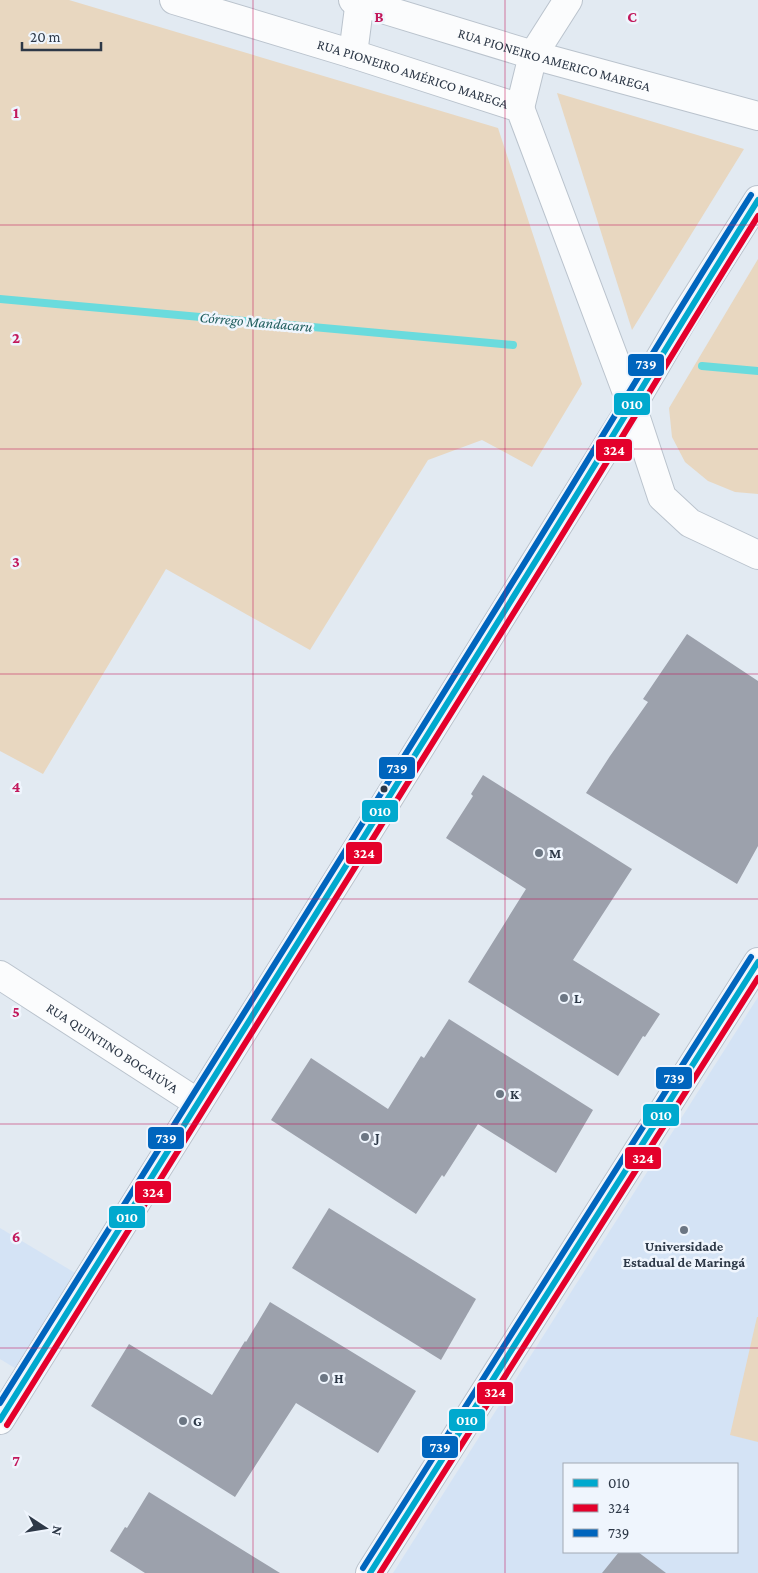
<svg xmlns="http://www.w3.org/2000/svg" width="758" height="1573" viewBox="0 0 758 1573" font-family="'Crimson Pro',serif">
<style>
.built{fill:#d4e3f5;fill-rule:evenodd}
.green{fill:#e8d7c0}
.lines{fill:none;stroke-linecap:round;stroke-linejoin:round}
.stream{stroke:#6adbdd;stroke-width:8}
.building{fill:#9ca1ac}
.minor-casing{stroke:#bac3cd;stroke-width:30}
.major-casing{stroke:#bac3cd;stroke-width:30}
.minor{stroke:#fbfcfd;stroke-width:28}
.major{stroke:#fbfcfd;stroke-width:28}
.bus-1-casing{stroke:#eff5fd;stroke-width:10}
.bus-2-casing{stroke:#eff5fd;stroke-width:10}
.bus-3-casing{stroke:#eff5fd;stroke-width:10}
.bus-1{stroke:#00a9ce;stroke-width:6}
.bus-2{stroke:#e4002b;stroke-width:6}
.bus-3{stroke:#0065bd;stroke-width:6}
.grid{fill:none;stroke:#c2185b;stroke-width:1;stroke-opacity:0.55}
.bus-dot{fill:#2d3847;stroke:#eff5fd;stroke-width:2}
.poi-dot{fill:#6c7683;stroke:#eff5fd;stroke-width:2}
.labels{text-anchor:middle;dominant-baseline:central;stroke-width:5;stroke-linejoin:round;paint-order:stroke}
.street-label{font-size:14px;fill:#2d3847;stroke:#eff5fd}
.poi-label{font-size:14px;font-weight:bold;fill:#2d3847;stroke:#eff5fd;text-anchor:start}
.water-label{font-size:15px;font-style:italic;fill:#1f5d5c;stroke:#eff5fd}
.grid-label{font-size:16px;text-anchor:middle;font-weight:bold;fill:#c2185b;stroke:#eff5fd;stroke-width:5;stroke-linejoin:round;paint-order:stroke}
.line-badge{stroke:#eff5fd;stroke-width:2}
.badge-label{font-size:14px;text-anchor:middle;font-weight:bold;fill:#fff}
</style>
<rect width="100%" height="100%" fill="#e2eaf2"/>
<g class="built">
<path d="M758,997V1573H393ZM564,1464H737V1552H564Z"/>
<polygon points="0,1228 87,1280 28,1376 0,1359"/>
</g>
<g class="green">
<polygon points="0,0 69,0 498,128 582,384 532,467 482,440 428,460 310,650 166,569 43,774 0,751"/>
<polygon points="557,93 744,149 632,330"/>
<polygon points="758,259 758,494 735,492 708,481 685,462 672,437 669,408"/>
<polygon points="757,1317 758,1317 758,1442 730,1435"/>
</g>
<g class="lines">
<g class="stream">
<polyline points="0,299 513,345"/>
<polyline points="702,366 758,371"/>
</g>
</g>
<g class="building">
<polygon points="687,634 758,681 758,846 737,884 586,793 610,756 648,702 643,699"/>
<polygon points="483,775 632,869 573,960 660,1014 645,1037 643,1036 618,1076 468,982 526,889 446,838 473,796 471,794"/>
<polygon points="449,1019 593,1110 556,1173 478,1124 444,1177 442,1175 416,1214 271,1120 311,1058 388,1109 421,1056 424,1058"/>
<polygon points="329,1208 476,1299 441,1360 292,1268"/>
<polygon points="270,1302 416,1391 378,1453 296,1403 235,1497 91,1406 129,1344 212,1395 245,1341 246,1342"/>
<polygon points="149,1492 280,1573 145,1573 110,1551 125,1527 127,1528"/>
<polygon points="619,1552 638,1552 666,1573 602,1573"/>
</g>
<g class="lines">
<g class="minor-casing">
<g id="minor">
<path id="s1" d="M174,0L353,54L520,108L632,406"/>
<path id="s2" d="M353,0L533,55L758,116"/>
<polyline points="353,54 360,0"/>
<polyline points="520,108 533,55 568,0"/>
<path id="s3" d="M0,975L198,1103"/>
</g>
</g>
<g class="major-casing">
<g id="major">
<polyline points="632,406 662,497 690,523 758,555"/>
<polyline points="0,1420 367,833 632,406 684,317 758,200"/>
<polyline points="370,1573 758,962"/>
</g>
</g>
<use href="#minor" class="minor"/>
<use href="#major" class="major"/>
<g class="bus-1-casing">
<g id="bus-1">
<path d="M0,1420C176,1138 352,857 527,575C605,450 680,324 758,200"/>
<polyline points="370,1573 758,962"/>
</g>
</g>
<g class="bus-2-casing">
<g id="bus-2">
<path d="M7,1425C183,1144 359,863 533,582C609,460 682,337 758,216"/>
<polyline points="380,1573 758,978"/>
</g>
</g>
<g class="bus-3-casing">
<g id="bus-3">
<path d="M0,1403C174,1125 349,846 522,567C599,443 673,318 751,195"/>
<polyline points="363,1568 751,957"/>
</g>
</g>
<use href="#bus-1" class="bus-1"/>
<use href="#bus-2" class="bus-2"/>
<use href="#bus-3" class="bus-3"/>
</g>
<path class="grid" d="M253,0V1573M505,0V1573M0,225H758M0,449H758M0,674H758M0,899H758M0,1124H758M0,1348H758"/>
<circle class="bus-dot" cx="384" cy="789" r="4.5"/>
<g class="poi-dot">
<circle cx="539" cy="853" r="5"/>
<circle cx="564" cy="998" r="5"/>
<circle cx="500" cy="1094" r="5"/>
<circle cx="365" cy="1137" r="5"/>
<circle cx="684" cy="1230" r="5"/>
<circle cx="324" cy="1378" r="5"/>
<circle cx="183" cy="1421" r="5"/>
</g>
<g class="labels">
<g class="street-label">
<text stroke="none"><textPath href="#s2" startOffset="210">RUA PIONEIRO AMERICO MAREGA</textPath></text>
<text stroke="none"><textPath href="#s1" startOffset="250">RUA PIONEIRO AMÉRICO MAREGA</textPath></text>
<text stroke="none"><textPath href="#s3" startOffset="134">RUA QUINTINO BOCAIÚVA</textPath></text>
</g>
<g class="poi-label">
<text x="549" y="853">M</text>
<text x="574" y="998">L</text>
<text x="510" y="1094">K</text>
<text x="375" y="1137">J</text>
<text x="684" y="1246" text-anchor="middle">Universidade<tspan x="684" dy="16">Estadual de Maringá</tspan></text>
<text x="334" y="1378">H</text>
<text x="193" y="1421">G</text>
</g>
<g class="water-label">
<text transform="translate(256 322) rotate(5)">Córrego Mandacaru</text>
</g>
</g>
<g class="grid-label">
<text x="379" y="22">B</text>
<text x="632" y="22">C</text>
<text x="16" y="118">1</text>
<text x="16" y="343">2</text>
<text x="16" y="567">3</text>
<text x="16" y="792">4</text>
<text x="16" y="1017">5</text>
<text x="16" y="1242">6</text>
<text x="16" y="1466">7</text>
</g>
<g class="line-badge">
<rect x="627" y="353" width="38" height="24" rx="5" fill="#0065bd"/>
<rect x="613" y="392" width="38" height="24" rx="5" fill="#00a9ce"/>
<rect x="595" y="438" width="38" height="24" rx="5" fill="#e4002b"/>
<rect x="378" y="756" width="38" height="24" rx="5" fill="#0065bd"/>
<rect x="361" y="799" width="38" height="24" rx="5" fill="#00a9ce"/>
<rect x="345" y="841" width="38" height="24" rx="5" fill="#e4002b"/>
<rect x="655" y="1066" width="38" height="24" rx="5" fill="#0065bd"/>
<rect x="642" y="1103" width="38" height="24" rx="5" fill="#00a9ce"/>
<rect x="147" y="1126" width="38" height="24" rx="5" fill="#0065bd"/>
<rect x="624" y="1146" width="38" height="24" rx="5" fill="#e4002b"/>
<rect x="134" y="1180" width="38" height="24" rx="5" fill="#e4002b"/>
<rect x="108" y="1205" width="38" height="24" rx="5" fill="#00a9ce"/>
<rect x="476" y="1381" width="38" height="24" rx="5" fill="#e4002b"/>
<rect x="448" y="1408" width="38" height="24" rx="5" fill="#00a9ce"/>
<rect x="421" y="1435" width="38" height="24" rx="5" fill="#0065bd"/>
</g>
<g class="badge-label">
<text x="646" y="369">739</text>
<text x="632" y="409">010</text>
<text x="614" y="455">324</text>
<text x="397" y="773">739</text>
<text x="380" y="816">010</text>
<text x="364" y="858">324</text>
<text x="674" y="1083">739</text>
<text x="661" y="1120">010</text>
<text x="166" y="1143">739</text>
<text x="643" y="1163">324</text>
<text x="153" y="1197">324</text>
<text x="127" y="1222">010</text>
<text x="495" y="1397">324</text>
<text x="467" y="1425">010</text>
<text x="440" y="1452">739</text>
</g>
<rect x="563" y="1463" width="175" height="90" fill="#eff5fd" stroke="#a1a9b4"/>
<rect x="573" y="1479" width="25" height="8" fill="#00a9ce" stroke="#a1a9b4"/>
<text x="608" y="1488" font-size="15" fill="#2d3847">010</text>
<rect x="573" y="1504" width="25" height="8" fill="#e4002b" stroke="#a1a9b4"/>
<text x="608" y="1513" font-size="15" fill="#2d3847">324</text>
<rect x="573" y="1529" width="25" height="8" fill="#0065bd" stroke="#a1a9b4"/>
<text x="608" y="1538" font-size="15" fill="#2d3847">739</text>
<g transform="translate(45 1528) rotate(102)" stroke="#eff5fd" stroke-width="4" paint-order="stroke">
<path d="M0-4L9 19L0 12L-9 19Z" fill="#2d3847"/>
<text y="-8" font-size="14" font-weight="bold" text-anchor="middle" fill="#2d3847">N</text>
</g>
<path d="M22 42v8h79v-8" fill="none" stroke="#2d3847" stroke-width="2.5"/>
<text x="30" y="42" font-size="15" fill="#2d3847" stroke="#eff5fd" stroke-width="4" paint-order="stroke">20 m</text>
</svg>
